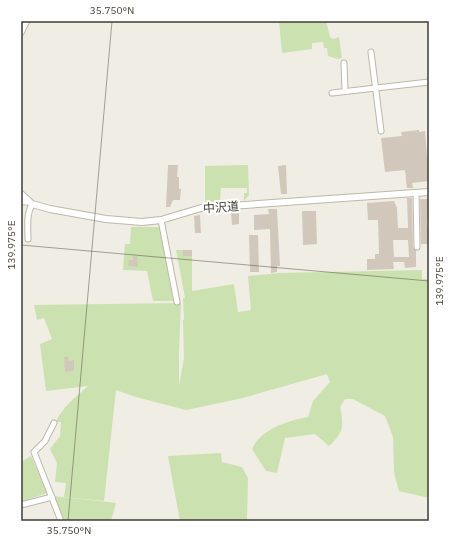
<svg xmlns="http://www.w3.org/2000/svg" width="450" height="542" viewBox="0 0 450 542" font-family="'IBM Plex Sans','Noto Sans JP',sans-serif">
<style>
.green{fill:#cce1b0}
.building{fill:#d1c8bb;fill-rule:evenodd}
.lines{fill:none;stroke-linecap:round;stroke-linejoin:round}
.minor-casing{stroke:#beb7ab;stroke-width:7}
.tertiary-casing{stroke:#beb7ab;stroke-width:8}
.minor{stroke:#fff;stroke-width:5}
.tertiary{stroke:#fff;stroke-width:6}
.ticks{fill:none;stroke:#423d35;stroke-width:1;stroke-opacity:0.45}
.labels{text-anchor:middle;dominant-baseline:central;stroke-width:4;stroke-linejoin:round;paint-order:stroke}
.street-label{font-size:12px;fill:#423d35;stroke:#fff}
.neatline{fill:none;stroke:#423d35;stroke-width:1.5}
.ticks-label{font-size:10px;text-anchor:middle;fill:#423d35}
</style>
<rect width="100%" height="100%" fill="#f0ede4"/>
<g class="green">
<polygon points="279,21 326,21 330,37 333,39 339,37 342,58 338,59 328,56 327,48 324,48 323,42 312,43 312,49 282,53"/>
<polygon points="248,165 249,195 244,201 244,193 247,193 247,188 221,188 220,203 205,204 205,166"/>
<polygon points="131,227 160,227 173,301 153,301 147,271 123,270 125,244 130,244"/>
<path d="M176,250H183V256H192V291L234,284L238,312L251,310L248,276L280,273L422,270V279H429V498L399,491L394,473L393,437L385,416L353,399H345L340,407C344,426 344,432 329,446L315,434L285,438L277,473L266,471L252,449C261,429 287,421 308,417L313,401L330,382L327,374L243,398L186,410L136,397L116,390L104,501L64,497L66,483L55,482L57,463L50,449L60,436L61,422H56C62,407 76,397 88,386L46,391L40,344L52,339L44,318L37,320L34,305L181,303L179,352V386L184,358L183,320L184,319L183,298H185Z"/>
<polygon points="221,453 222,462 242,467 248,478 247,521 180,521 168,456"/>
<polygon points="31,456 47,493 21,502 21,462"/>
<polygon points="54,496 116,503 111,521 63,521"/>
</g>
<g class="building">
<polygon points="419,130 419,132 425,131 429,181 412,183 413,188 407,188 405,170 385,172 381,138 402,136 401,132"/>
<polygon points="168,165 178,165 177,177 179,177 179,189 181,189 180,200 173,200 170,207 166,207"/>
<polygon points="286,165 287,194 281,194 278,166"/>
<path d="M407,198H412L413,247L416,251V267L405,268L404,262H393L394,269L367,270V259H375V254H379L378,220H368L367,203L394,201L397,208L398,228H408ZM393,240H408L409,257H394Z"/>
<polygon points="420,199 429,199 429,219 427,219 427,226 429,226 429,244 421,244"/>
<polygon points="268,209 277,209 280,266 277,266 277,272 271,273 270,229 254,230 254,215 269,214"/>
<polygon points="302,211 316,211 317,244 303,245"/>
<polygon points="231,212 239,212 239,224 232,225"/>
<polygon points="200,215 201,233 195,233 194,216"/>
<polygon points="249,235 258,235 259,272 250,272"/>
<rect x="183" y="250" width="9" height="6"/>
<polygon points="133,256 137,256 138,267 128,266 129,260 133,260"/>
<polygon points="64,357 68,357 69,361 74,360 74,371 65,372"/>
</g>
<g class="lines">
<g class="minor-casing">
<g id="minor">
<polyline points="21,33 27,21"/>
<polyline points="371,52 381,131"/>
<polyline points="344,63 345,91"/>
<polyline points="332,93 429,82"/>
<polyline points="416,193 417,247"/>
<polyline points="21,202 29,202"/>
<polyline points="161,220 177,302"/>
<path d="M28,239C28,228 26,215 32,204"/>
<polyline points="54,423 45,441 34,452 61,521"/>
<polyline points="21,505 52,497"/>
</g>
</g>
<g class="tertiary-casing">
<polyline id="tertiary" points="21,194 32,204 50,209 106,219 142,222 161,220 201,208 429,192"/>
</g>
<use href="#minor" class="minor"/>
<use href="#tertiary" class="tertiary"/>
</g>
<path class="ticks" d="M21,245L429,281M68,521L112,21"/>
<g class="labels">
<g class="street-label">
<text transform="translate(221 207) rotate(-4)">中沢道</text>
</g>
</g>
<rect width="450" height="542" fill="none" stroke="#ffffff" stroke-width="44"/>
<rect x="22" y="22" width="406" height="498" class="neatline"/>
<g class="ticks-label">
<text x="112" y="14">35.750°N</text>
<text transform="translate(11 245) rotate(-90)" y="4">139.975°E</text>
<text transform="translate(439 281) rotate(-90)" y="4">139.975°E</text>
<text x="69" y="534">35.750°N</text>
</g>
</svg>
